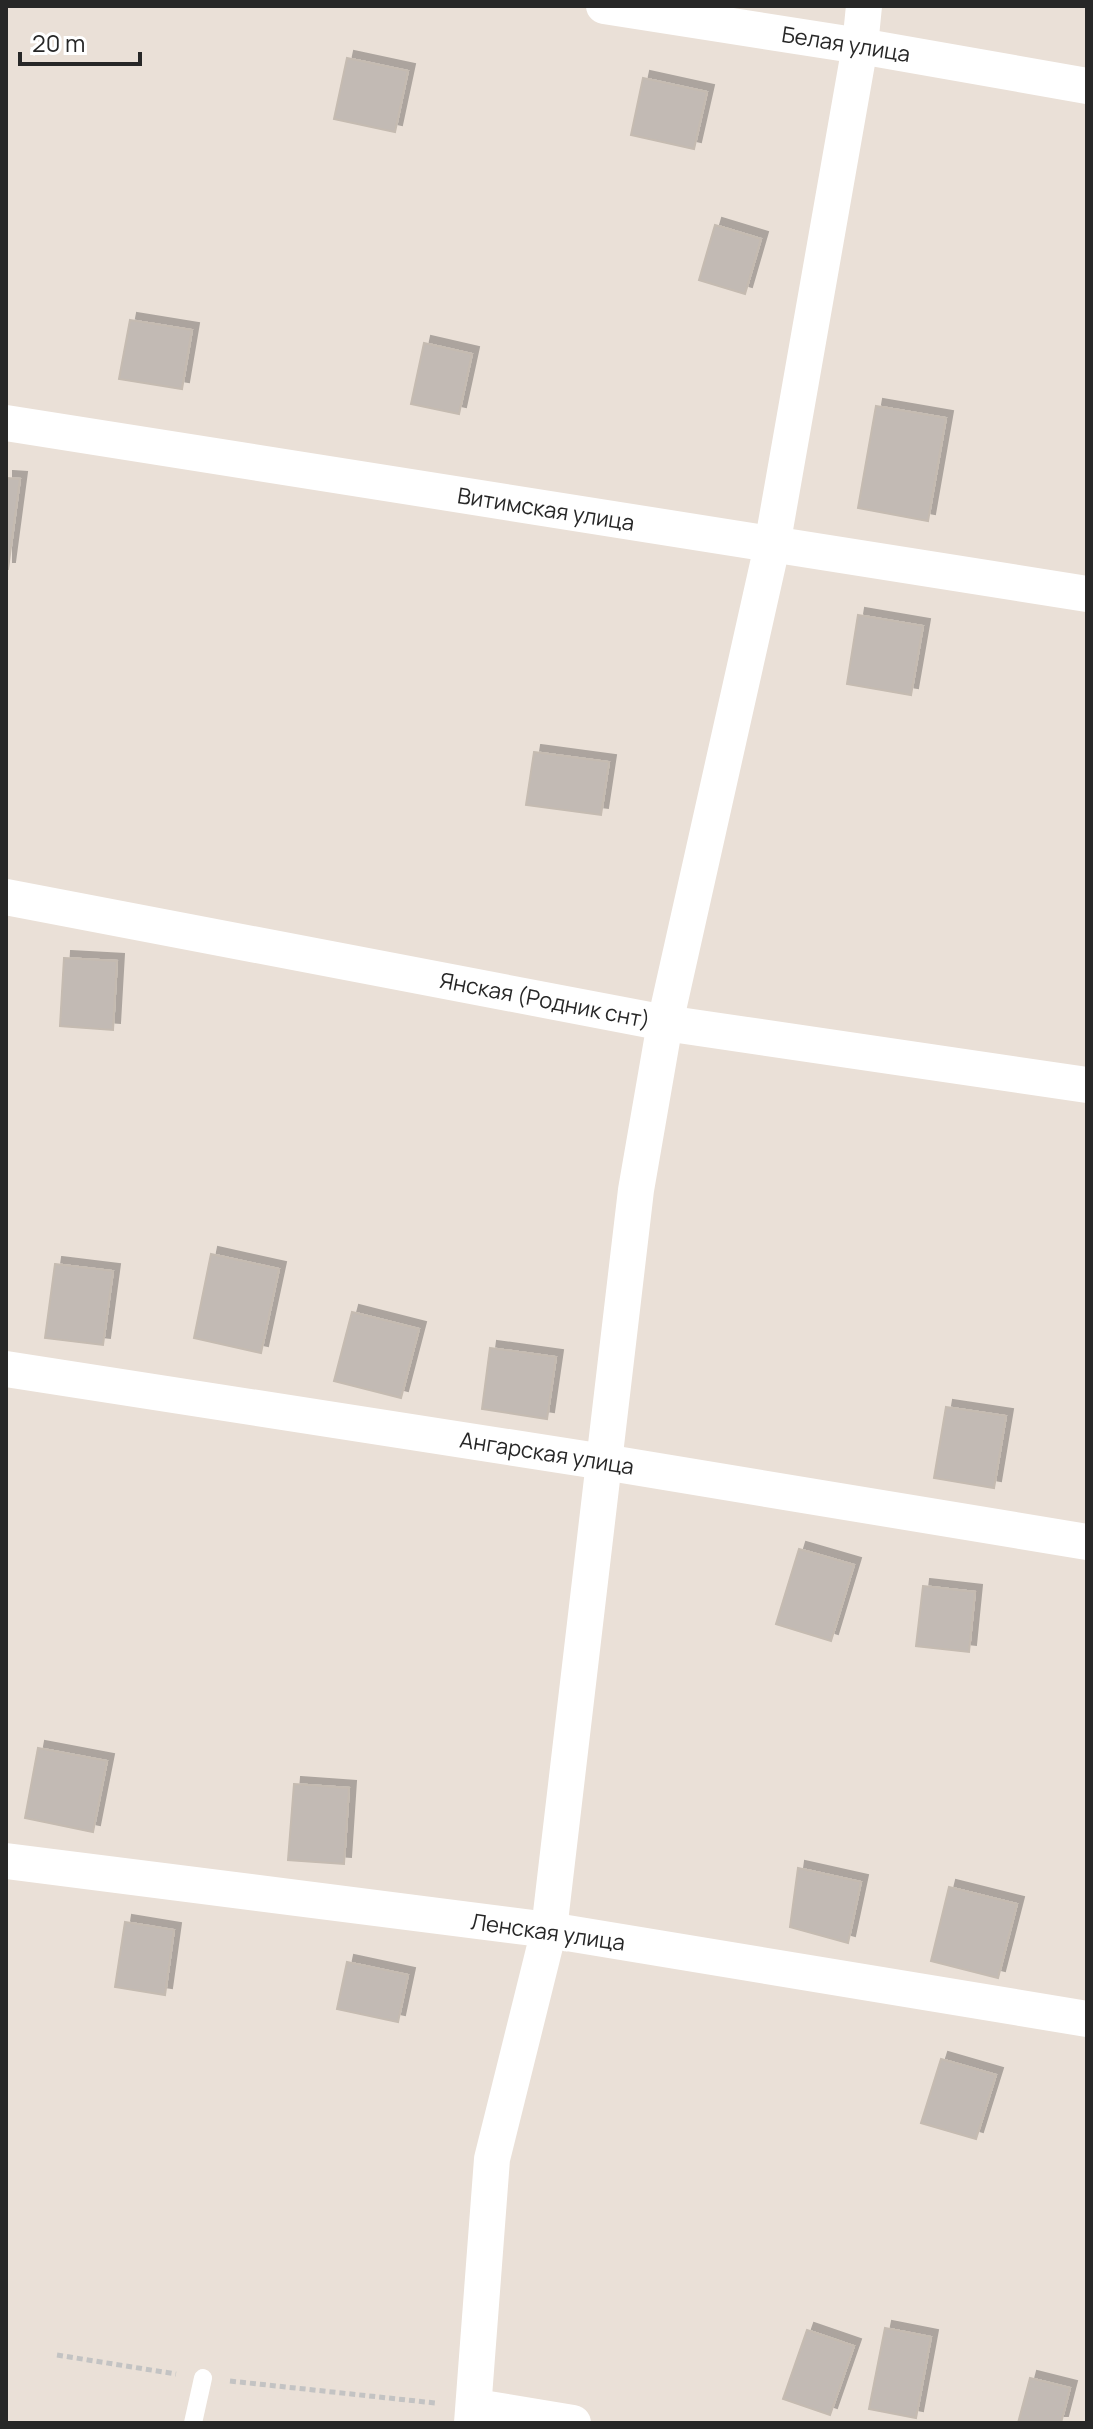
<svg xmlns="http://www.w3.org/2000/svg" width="1093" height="2429" viewBox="0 0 1093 2429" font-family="Manrope,sans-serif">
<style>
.building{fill:#c2bab4;stroke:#c5bbb1;stroke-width:2;filter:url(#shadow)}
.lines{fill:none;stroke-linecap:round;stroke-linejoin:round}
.path{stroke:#c3c3c3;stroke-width:5;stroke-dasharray:6 4;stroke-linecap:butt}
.service{stroke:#fff;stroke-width:18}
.minor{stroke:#fff;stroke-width:36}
.labels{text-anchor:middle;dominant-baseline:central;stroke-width:7;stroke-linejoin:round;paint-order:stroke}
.street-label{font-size:22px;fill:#272727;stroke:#fff}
</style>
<defs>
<filter id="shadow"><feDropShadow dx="7" dy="-7" stdDeviation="0" flood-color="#0004"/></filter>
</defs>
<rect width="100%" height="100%" fill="#eae0d7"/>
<g class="building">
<polygon points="347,58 408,71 395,132 334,119"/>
<polygon points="643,78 707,92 694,149 631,135"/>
<polygon points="715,225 761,239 745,294 699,280"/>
<polygon points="130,320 192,330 182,389 119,379"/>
<polygon points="424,343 472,354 459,414 411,404"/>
<polygon points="876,406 946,418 928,521 858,508"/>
<polygon points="6,478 20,479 8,569 6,569"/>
<polygon points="858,615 923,626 911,695 847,684"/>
<polygon points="534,752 609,762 601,815 526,805"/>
<polygon points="64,958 117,961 113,1030 60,1026"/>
<polygon points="211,1254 279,1269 261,1353 194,1338"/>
<polygon points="55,1264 113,1271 103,1345 45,1338"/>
<polygon points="352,1312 419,1329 401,1398 334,1381"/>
<polygon points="490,1348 556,1357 547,1419 482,1409"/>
<polygon points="946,1407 1006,1416 994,1488 934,1478"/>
<polygon points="799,1549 854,1565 831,1641 776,1624"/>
<polygon points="923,1586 975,1592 969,1652 916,1646"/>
<polygon points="38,1748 107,1761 93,1832 25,1818"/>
<polygon points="294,1784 349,1788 344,1864 288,1860"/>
<polygon points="798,1868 861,1882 848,1943 790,1927"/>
<polygon points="949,1887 1017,1904 998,1978 931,1961"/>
<polygon points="125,1922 174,1930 165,1995 115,1987"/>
<polygon points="347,1962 408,1975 398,2022 337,2009"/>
<polygon points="941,2059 996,2075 976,2139 921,2123"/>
<polygon points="885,2328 931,2337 916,2418 869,2409"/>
<polygon points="807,2330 854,2346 830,2415 783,2399"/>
<polygon points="1030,2378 1070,2388 1061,2423 1018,2423"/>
</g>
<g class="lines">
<g class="path">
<polyline points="57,2355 176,2374"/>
<polyline points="230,2381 435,2403"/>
</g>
<polyline class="service" points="193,2423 203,2378"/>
<g class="minor">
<polyline points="604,6 860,46 1087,86"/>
<polyline points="6,423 1087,594"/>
<polyline points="6,897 665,1023 1087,1085"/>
<polyline points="6,1369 604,1462 1087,1542"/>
<polyline points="6,1861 549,1930 1087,2019"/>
<polyline points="476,2407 573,2423"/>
<polyline points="472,2423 492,2159 549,1930 636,1190 665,1023 772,546 860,46 864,6"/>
</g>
</g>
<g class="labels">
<g class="street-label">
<text transform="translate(846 44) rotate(9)">Белая улица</text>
<text transform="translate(546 509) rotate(9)">Витимская улица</text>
<text transform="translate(545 1000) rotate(11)">Янская (Родник снт)</text>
<text transform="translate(547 1453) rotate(9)">Ангарская улица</text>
<text transform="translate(548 1932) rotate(8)">Ленская улица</text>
</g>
</g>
<rect width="1093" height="2429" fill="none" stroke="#272727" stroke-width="16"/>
<path d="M20 52v12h120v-12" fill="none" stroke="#272727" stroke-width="4"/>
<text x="32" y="52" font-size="24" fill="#272727" stroke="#ffffff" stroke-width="6" paint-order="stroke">20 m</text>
</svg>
